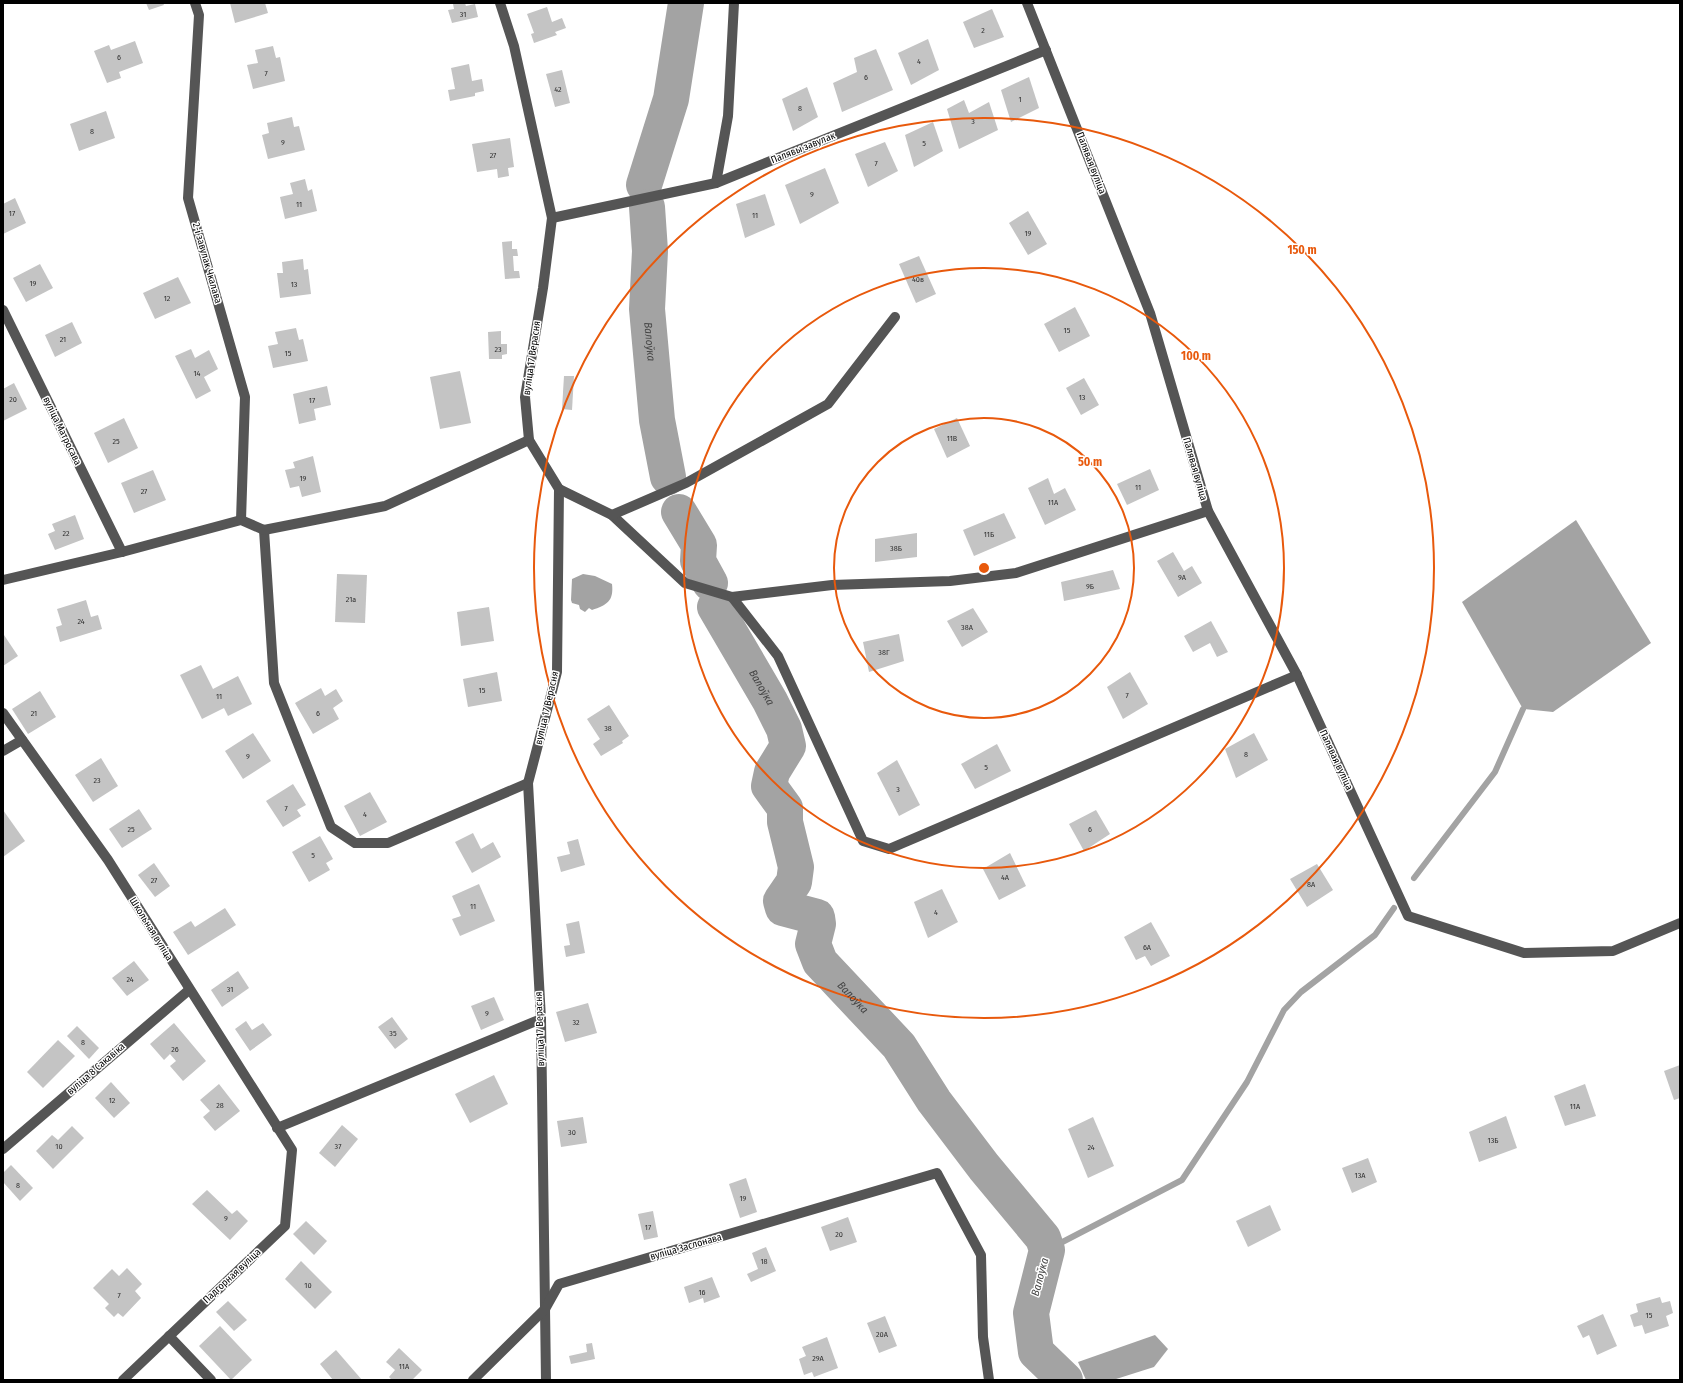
<svg xmlns="http://www.w3.org/2000/svg" width="1683" height="1383" viewBox="0 0 1683 1383" font-family="'Fira Sans Condensed',sans-serif">
<style>
.water{fill:#a3a3a3}
.lines{fill:none;stroke-linecap:round;stroke-linejoin:round}
.stream{stroke:#a3a3a3;stroke-width:6}
.river{stroke:#a3a3a3;stroke-width:36}
.building{fill:#c4c4c4}
.minor{stroke:#555;stroke-width:10}
.ring{fill:none;stroke:#e8590c;stroke-width:2}
.labels{text-anchor:middle;dominant-baseline:central;stroke-width:3;stroke-linejoin:round;paint-order:stroke}
.number-label{font-size:8px;fill:#313131}
.street-label{font-size:10px;fill:#000;stroke:#fff}
.water-label{font-size:11px;font-style:italic;fill:#444;stroke:#fff}
.centre{fill:#e8590c;stroke:#fff;stroke-width:2}
.ring-label{font-size:12px;text-anchor:middle;font-weight:bold;fill:#e8590c;stroke:#fff;stroke-width:3;stroke-linejoin:round;paint-order:stroke}
</style>
<rect width="100%" height="100%" fill="#fff"/>
<g class="water">
<polygon points="1576,520 1651,643 1553,712 1523,709 1462,602"/>
<path d="M583,574L595,576L612,584C614,601 607,605 592,610L589,608L585,612L580,609L579,605L572,603L571,600L572,579Z"/>
<polygon points="1155,1335 1168,1349 1154,1367 1113,1380 1086,1380 1078,1362"/>
</g>
<g class="lines">
<g class="stream">
<polyline points="1414,878 1495,772 1523,709"/>
<polyline points="1047,1250 1182,1180 1247,1082 1284,1010 1301,992 1375,935 1394,908"/>
</g>
<g class="river">
<polyline points="644,185 671,99 686,3"/>
<path id="s1" d="M647,207L650,251L647,309L657,420L668,477"/>
<polyline points="679,512 699,545 698,561 710,583"/>
<path id="s2" d="M715,607L770,701L784,729L788,746L772,772L769,786L785,808V822L796,867L794,882L781,901L783,908L817,917L818,924L813,944L820,962L899,1046L934,1101L984,1167L1043,1238L1047,1250L1031,1313L1036,1352L1065,1380"/>
</g>
</g>
<g class="building">
<polygon points="146,3 163,3 164,5 149,10"/>
<polygon points="230,3 265,3 268,13 235,23"/>
<polygon points="459,3 465,3 466,6 475,4 478,17 452,23 448,10 454,9 453,4"/>
<polygon points="547,7 552,22 562,18 566,28 555,32 557,35 534,43 531,34 534,33 527,14"/>
<polygon points="992,9 1004,37 974,48 963,22"/>
<polygon points="928,39 939,70 911,85 898,53"/>
<polygon points="135,41 143,63 119,72 121,78 107,83 94,51 109,45 111,50"/>
<polygon points="273,46 276,58 280,57 285,81 253,89 247,65 258,63 255,50"/>
<polygon points="876,49 893,90 842,112 833,83 857,72 854,58"/>
<polygon points="469,64 472,81 482,79 484,91 475,93 475,96 450,101 448,90 455,89 451,68"/>
<polygon points="562,70 570,103 555,107 546,74"/>
<polygon points="1029,77 1039,108 1011,122 1001,90"/>
<polygon points="807,87 818,117 793,131 782,99"/>
<polygon points="964,100 969,113 989,102 998,130 959,149 947,109"/>
<polygon points="106,111 115,138 79,151 70,124"/>
<polygon points="292,117 294,127 299,126 305,150 268,159 262,135 269,133 267,123"/>
<polygon points="933,122 943,151 914,167 905,135"/>
<polygon points="510,138 514,167 508,168 509,176 498,178 497,169 477,172 472,144"/>
<polygon points="885,142 898,171 868,187 855,154"/>
<polygon points="825,168 839,203 800,224 785,185"/>
<polygon points="305,179 308,191 312,189 317,211 285,219 280,197 293,194 290,183"/>
<polygon points="765,194 775,225 745,238 736,204"/>
<polygon points="15,198 26,223 3,234 3,204"/>
<polygon points="1028,211 1047,244 1028,255 1009,223"/>
<polygon points="512,241 512,249 517,249 518,256 513,256 514,271 519,271 520,278 505,279 502,242"/>
<polygon points="919,256 936,294 916,303 899,264"/>
<polygon points="303,259 304,270 308,269 311,294 280,298 277,273 283,273 282,262"/>
<polygon points="40,264 53,288 26,302 13,278"/>
<polygon points="178,277 191,303 155,319 143,293"/>
<polygon points="1075,307 1090,336 1059,352 1044,324"/>
<polygon points="72,322 82,343 55,357 45,335"/>
<polygon points="296,328 299,340 303,339 308,361 273,368 268,346 278,344 275,332"/>
<polygon points="501,331 501,344 507,344 507,354 502,355 502,359 489,359 488,332"/>
<polygon points="191,349 195,358 209,350 218,369 204,377 211,391 196,399 175,356"/>
<polygon points="460,371 471,423 440,429 430,377"/>
<polygon points="564,376 574,376 572,410 562,409"/>
<polygon points="1084,378 1099,405 1081,415 1066,388"/>
<polygon points="14,383 27,409 3,421 3,389"/>
<polygon points="327,386 331,405 314,409 316,420 299,424 293,394"/>
<polygon points="124,418 138,448 108,463 94,433"/>
<polygon points="957,418 970,446 947,458 934,429"/>
<polygon points="313,456 321,492 302,497 299,486 290,488 285,470 295,468 293,462"/>
<polygon points="1150,469 1159,490 1127,505 1117,484"/>
<polygon points="153,470 166,500 134,513 121,483"/>
<polygon points="1048,478 1054,494 1065,488 1076,510 1045,525 1028,488"/>
<polygon points="1004,513 1016,538 974,556 963,530"/>
<polygon points="75,515 84,539 55,550 48,534 55,531 52,524"/>
<polygon points="917,533 917,557 875,562 875,539"/>
<polygon points="1173,552 1184,571 1192,566 1202,583 1178,597 1157,561"/>
<polygon points="1113,570 1120,589 1064,601 1061,582"/>
<polygon points="337,574 367,575 365,623 335,622"/>
<polygon points="86,600 91,617 98,615 102,629 60,642 56,627 62,625 57,609"/>
<polygon points="489,607 494,641 461,646 457,612"/>
<polygon points="973,608 988,632 962,647 947,621"/>
<polygon points="1211,621 1228,652 1217,657 1210,643 1193,652 1184,636"/>
<polygon points="899,634 904,661 869,672 863,642"/>
<polygon points="4,635 18,656 3,666 3,636"/>
<polygon points="201,665 213,689 238,676 252,704 228,716 224,708 202,719 180,675"/>
<polygon points="497,672 502,701 468,707 463,679"/>
<polygon points="1130,672 1148,704 1123,719 1107,687"/>
<polygon points="321,688 325,696 336,689 343,701 333,708 339,719 313,734 295,703"/>
<polygon points="40,691 56,717 28,734 12,709"/>
<polygon points="609,705 629,736 622,741 623,743 601,756 593,744 600,739 587,719"/>
<polygon points="253,733 271,761 243,779 225,751"/>
<polygon points="1254,733 1268,760 1236,778 1225,749"/>
<polygon points="997,744 1011,771 975,789 961,764"/>
<polygon points="101,758 118,786 93,802 75,775"/>
<polygon points="897,760 920,805 899,816 877,773"/>
<polygon points="293,784 306,805 297,810 301,816 283,827 266,801"/>
<polygon points="370,792 387,822 360,836 344,806"/>
<polygon points="139,809 152,829 122,848 109,829"/>
<polygon points="3,810 25,841 3,857"/>
<polygon points="1096,810 1110,834 1084,851 1069,824"/>
<polygon points="473,833 481,849 493,842 501,857 472,873 455,842"/>
<polygon points="320,836 333,859 326,863 330,870 309,882 292,852"/>
<polygon points="578,839 585,865 561,872 557,857 570,854 567,842"/>
<polygon points="1010,853 1026,886 999,900 983,869"/>
<polygon points="154,863 170,886 155,897 138,875"/>
<polygon points="1317,864 1333,890 1307,907 1290,879"/>
<polygon points="479,884 495,921 460,936 452,919 461,916 452,896"/>
<polygon points="942,889 958,922 928,938 914,902"/>
<polygon points="225,908 236,925 188,955 173,932 191,921 195,927"/>
<polygon points="579,921 585,953 566,957 564,946 570,945 566,924"/>
<polygon points="1151,922 1170,956 1151,966 1145,956 1136,960 1124,937"/>
<polygon points="134,961 149,980 127,996 112,978"/>
<polygon points="238,971 249,988 222,1007 211,990"/>
<polygon points="494,997 504,1020 481,1030 471,1006"/>
<polygon points="588,1003 597,1033 565,1042 556,1012"/>
<polygon points="392,1017 408,1039 395,1049 378,1027"/>
<polygon points="246,1021 252,1030 263,1023 272,1035 250,1051 235,1029"/>
<polygon points="174,1023 206,1061 183,1081 170,1066 176,1061 170,1054 164,1060 150,1044"/>
<polygon points="77,1026 99,1048 89,1059 67,1036"/>
<polygon points="58,1040 75,1056 43,1088 27,1072"/>
<polygon points="1680,1065 1680,1098 1674,1100 1664,1071"/>
<polygon points="494,1075 508,1104 470,1123 455,1094"/>
<polygon points="111,1082 130,1103 114,1118 95,1098"/>
<polygon points="219,1084 240,1111 215,1131 203,1117 210,1111 200,1100"/>
<polygon points="1585,1084 1596,1116 1565,1126 1554,1096"/>
<polygon points="1506,1116 1517,1148 1479,1162 1469,1132"/>
<polygon points="583,1117 587,1143 561,1147 557,1121"/>
<polygon points="1093,1117 1114,1166 1088,1178 1068,1129"/>
<polygon points="342,1125 358,1139 335,1167 319,1153"/>
<polygon points="72,1126 84,1138 53,1169 36,1151 52,1135 58,1140"/>
<polygon points="1368,1158 1377,1182 1352,1193 1342,1168"/>
<polygon points="11,1165 33,1188 20,1201 3,1182 3,1173"/>
<polygon points="746,1178 757,1212 740,1218 729,1184"/>
<polygon points="207,1190 232,1214 237,1210 248,1221 230,1240 192,1204"/>
<polygon points="1270,1205 1281,1230 1248,1247 1236,1221"/>
<polygon points="653,1211 658,1237 644,1240 638,1214"/>
<polygon points="848,1217 857,1242 830,1251 821,1227"/>
<polygon points="306,1221 327,1241 314,1255 293,1234"/>
<polygon points="766,1247 776,1271 751,1282 747,1274 758,1269 752,1253"/>
<polygon points="301,1261 332,1292 315,1309 285,1279"/>
<polygon points="127,1268 142,1284 135,1291 141,1298 123,1317 118,1313 114,1317 105,1308 109,1304 93,1288 112,1269 119,1276"/>
<polygon points="712,1277 720,1297 704,1303 703,1298 689,1303 684,1287"/>
<polygon points="1660,1297 1662,1303 1670,1301 1673,1313 1666,1316 1669,1326 1645,1334 1642,1325 1634,1327 1630,1315 1638,1312 1636,1304"/>
<polygon points="228,1301 247,1320 234,1331 216,1312"/>
<polygon points="1603,1314 1617,1346 1597,1355 1589,1335 1583,1338 1577,1326"/>
<polygon points="885,1316 897,1346 879,1353 867,1323"/>
<polygon points="220,1326 252,1360 231,1380 199,1346"/>
<polygon points="827,1337 838,1368 814,1377 812,1372 804,1375 799,1359 806,1356 802,1347"/>
<polygon points="592,1343 595,1359 571,1364 569,1356 587,1352 586,1344"/>
<polygon points="399,1348 422,1370 412,1380 392,1380 389,1377 395,1370 386,1362"/>
<polygon points="336,1350 362,1380 333,1380 320,1364"/>
</g>
<g class="lines">
<g class="minor">
<polyline points="195,3 199,15 188,198 245,397 241,520"/>
<polyline points="500,3 514,46 552,218 543,288 525,397 529,440 559,489 557,672 528,783 541,1019 546,1380"/>
<polyline points="1027,3 1150,313 1208,511 1297,675 1408,916 1524,953 1613,951 1680,923"/>
<polyline points="716,183 728,116 734,3"/>
<polyline points="552,218 716,183 1046,50"/>
<polyline points="3,310 122,552"/>
<polyline points="559,489 612,515 685,583 732,597 832,585 950,581 1016,573 1208,511"/>
<polyline points="612,515 686,483 828,404 895,317"/>
<polyline points="264,530 274,683 331,827 355,843 388,843 528,783"/>
<polyline points="3,580 122,552 241,520 264,530 385,506 529,440"/>
<polyline points="732,597 778,656 863,841 889,849 1297,675"/>
<polyline points="3,713 108,860 292,1150 285,1226 123,1380"/>
<polyline points="3,751 22,740"/>
<polyline points="277,1128 541,1019"/>
<polyline points="3,1149 189,990"/>
<polyline points="169,1336 211,1380"/>
<polyline points="473,1380 545,1309 559,1284 937,1173 981,1255 983,1337 989,1380"/>
</g>
</g>
<g class="ring">
<circle cx="984" cy="568" r="150"/>
<circle cx="984" cy="568" r="300"/>
<circle cx="984" cy="568" r="450"/>
</g>
<g class="labels">
<g class="number-label">
<text x="463" y="14">31</text>
<text x="983" y="30">2</text>
<text x="119" y="57">6</text>
<text x="919" y="61">4</text>
<text x="266" y="73">7</text>
<text x="866" y="77">6</text>
<text x="558" y="89">42</text>
<text x="1020" y="99">1</text>
<text x="800" y="108">8</text>
<text x="973" y="121">3</text>
<text x="92" y="131">8</text>
<text x="283" y="142">9</text>
<text x="924" y="143">5</text>
<text x="493" y="155">27</text>
<text x="876" y="163">7</text>
<text x="812" y="194">9</text>
<text x="299" y="204">11</text>
<text x="12" y="213">17</text>
<text x="755" y="215">11</text>
<text x="1028" y="233">19</text>
<text x="918" y="279">40в</text>
<text x="33" y="283">19</text>
<text x="294" y="284">13</text>
<text x="167" y="298">12</text>
<text x="1067" y="330">15</text>
<text x="63" y="339">21</text>
<text x="498" y="349">23</text>
<text x="288" y="353">15</text>
<text x="197" y="373">14</text>
<text x="1082" y="397">13</text>
<text x="13" y="399">20</text>
<text x="312" y="400">17</text>
<text x="952" y="438">11В</text>
<text x="116" y="441">25</text>
<text x="303" y="478">19</text>
<text x="1138" y="487">11</text>
<text x="144" y="491">27</text>
<text x="1053" y="502">11А</text>
<text x="66" y="533">22</text>
<text x="989" y="534">11Б</text>
<text x="896" y="548">38Б</text>
<text x="1182" y="577">9А</text>
<text x="1090" y="586">9Б</text>
<text x="351" y="599">21а</text>
<text x="81" y="621">24</text>
<text x="967" y="627">38А</text>
<text x="884" y="652">38Г</text>
<text x="482" y="690">15</text>
<text x="1127" y="695">7</text>
<text x="219" y="696">11</text>
<text x="34" y="713">21</text>
<text x="318" y="713">6</text>
<text x="608" y="728">38</text>
<text x="1246" y="754">8</text>
<text x="248" y="756">9</text>
<text x="986" y="767">5</text>
<text x="97" y="780">23</text>
<text x="898" y="789">3</text>
<text x="286" y="808">7</text>
<text x="365" y="814">4</text>
<text x="131" y="829">25</text>
<text x="1090" y="829">6</text>
<text x="313" y="855">5</text>
<text x="1005" y="877">4А</text>
<text x="154" y="880">27</text>
<text x="1311" y="884">8А</text>
<text x="473" y="906">11</text>
<text x="936" y="912">4</text>
<text x="1147" y="947">6А</text>
<text x="130" y="979">24</text>
<text x="230" y="989">31</text>
<text x="487" y="1013">9</text>
<text x="576" y="1022">32</text>
<text x="393" y="1033">35</text>
<text x="83" y="1042">8</text>
<text x="175" y="1049">26</text>
<text x="112" y="1100">12</text>
<text x="220" y="1105">28</text>
<text x="1575" y="1106">11А</text>
<text x="572" y="1132">30</text>
<text x="1493" y="1140">13Б</text>
<text x="59" y="1146">10</text>
<text x="338" y="1146">37</text>
<text x="1091" y="1147">24</text>
<text x="1360" y="1175">13А</text>
<text x="18" y="1185">8</text>
<text x="743" y="1198">19</text>
<text x="226" y="1218">9</text>
<text x="648" y="1227">17</text>
<text x="839" y="1234">20</text>
<text x="764" y="1261">18</text>
<text x="308" y="1285">10</text>
<text x="702" y="1292">16</text>
<text x="119" y="1295">7</text>
<text x="1649" y="1315">15</text>
<text x="882" y="1334">20А</text>
<text x="818" y="1358">29А</text>
<text x="404" y="1366">11А</text>
</g>
<g class="street-label">
<text transform="translate(803 148) rotate(-22)">Палявы завулак</text>
<text transform="translate(1091 163) rotate(69)">Палявая вуліца</text>
<text transform="translate(207 263) rotate(74)">2-і завулак Чкалава</text>
<text transform="translate(532 358) rotate(-82)">вуліца 17 Верасня</text>
<text transform="translate(62 431) rotate(64)">вуліца Матросава</text>
<text transform="translate(1195 469) rotate(74)">Палявая вуліца</text>
<text transform="translate(547 708) rotate(-77)">вуліца 17 Верасня</text>
<text transform="translate(1336 760) rotate(65)">Палявая вуліца</text>
<text transform="translate(151 929) rotate(58)">Школьная вуліца</text>
<text transform="translate(540 1029) rotate(-92)">вуліца 17 Верасня</text>
<text transform="translate(96 1069) rotate(-41)">вуліца 8 Сакавіка</text>
<text transform="translate(686 1247) rotate(-16)">вуліца Заслонава</text>
<text transform="translate(232 1276) rotate(-43)">Падгорная вуліца</text>
</g>
<g class="water-label">
<text stroke="none"><textPath href="#s1" startOffset="135">Валоўка</textPath></text>
<text stroke="none"><textPath href="#s2" startOffset="93">Валоўка</textPath></text>
<text stroke="none"><textPath href="#s2" startOffset="466">Валоўка</textPath></text>
<text transform="translate(1040 1277) rotate(-75)">Валоўка</text>
</g>
</g>
<circle cx="984" cy="568" r="6" class="centre"/>
<g class="ring-label">
<text x="1302" y="254">150 m</text>
<text x="1196" y="360">100 m</text>
<text x="1090" y="466">50 m</text>
</g>
<rect width="1683" height="1383" fill="none" stroke="#000000" stroke-width="8"/>
</svg>
